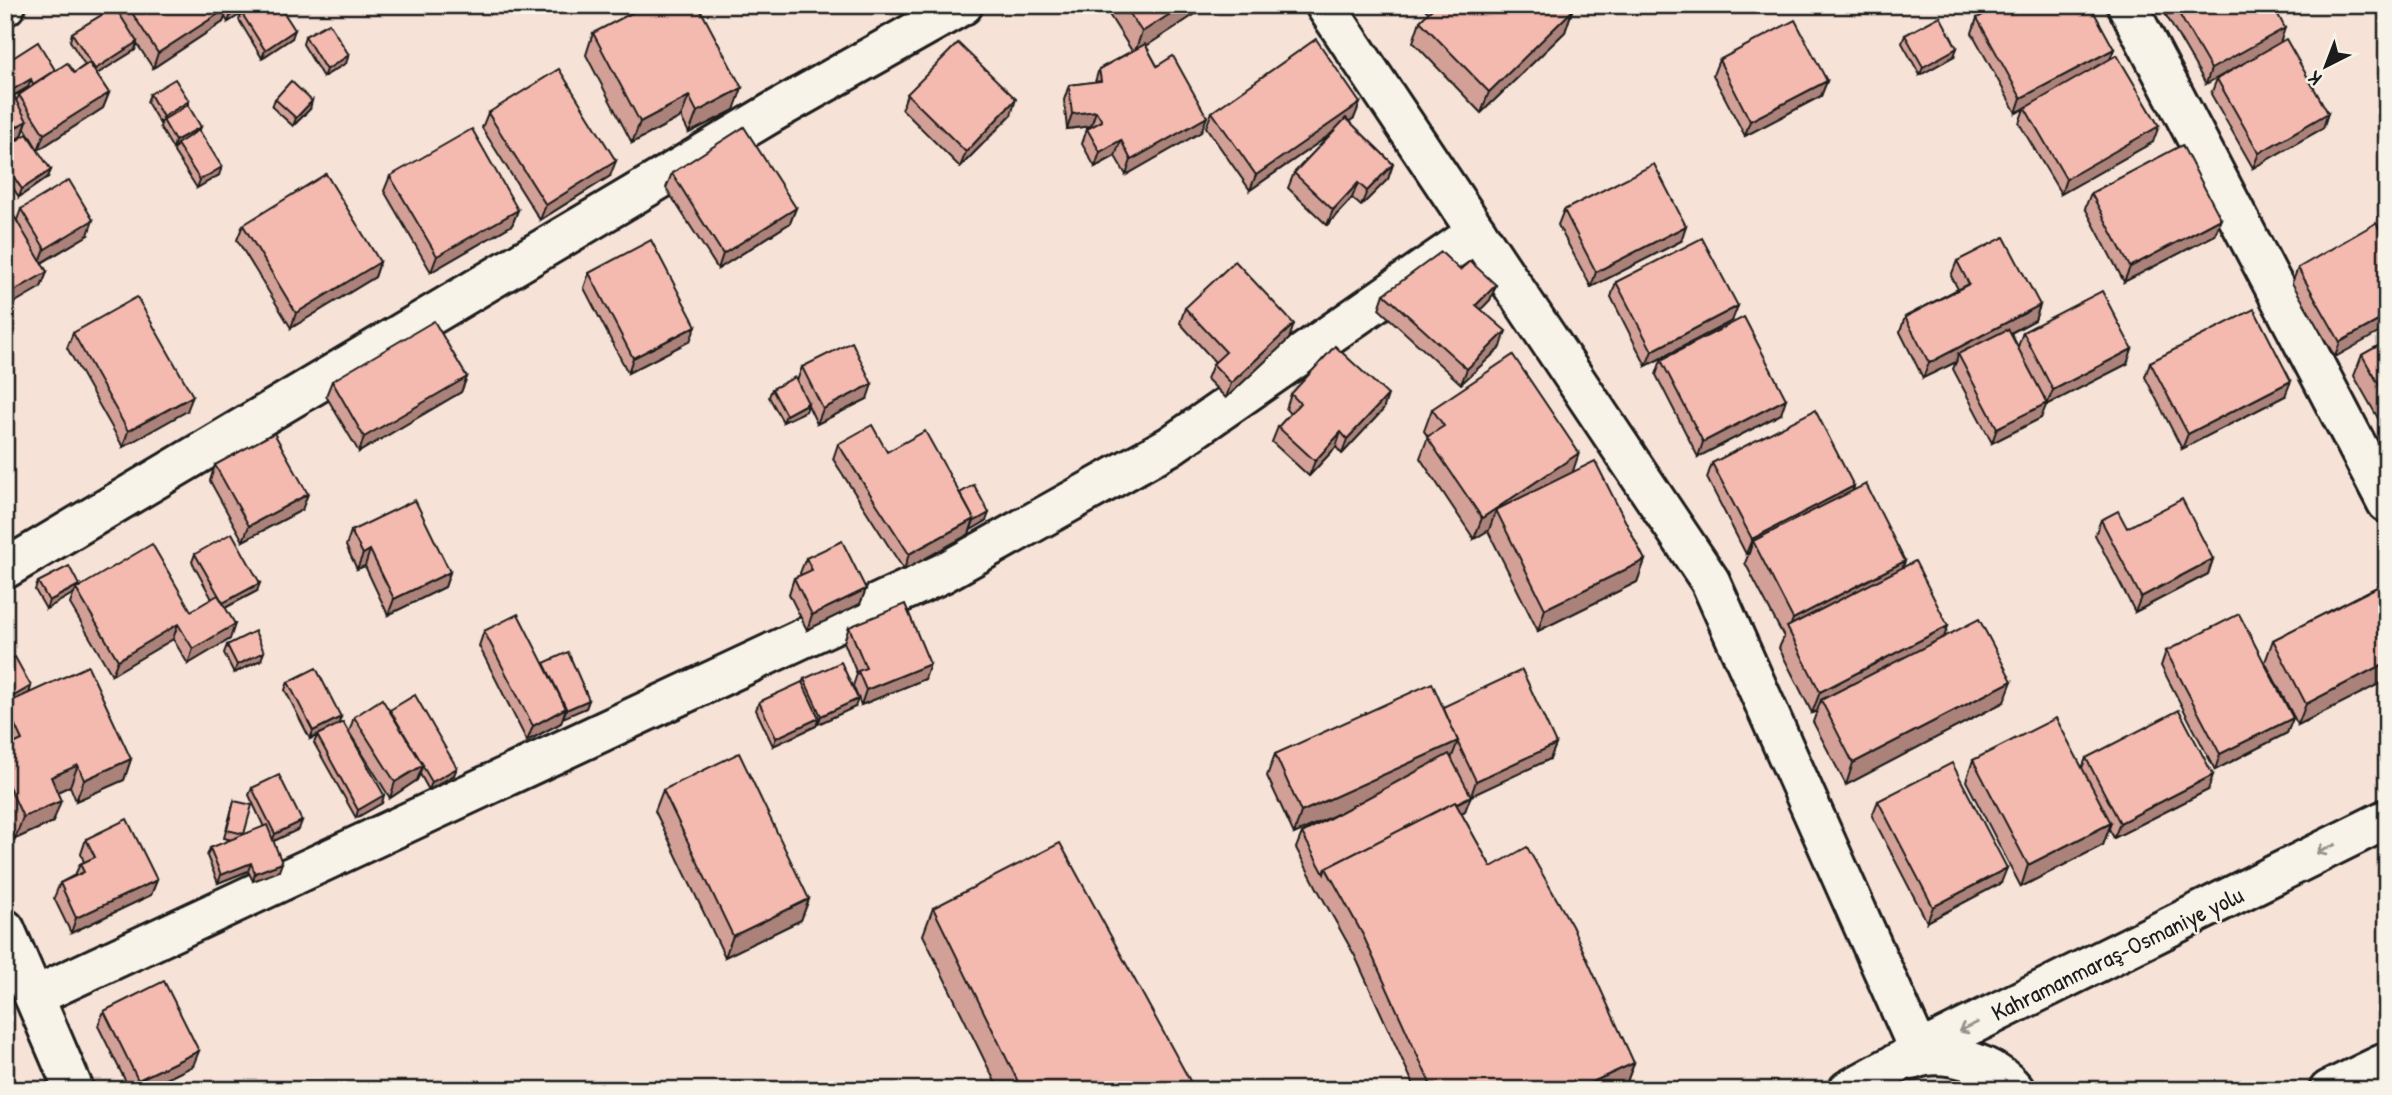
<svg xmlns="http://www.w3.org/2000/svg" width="2392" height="1095" viewBox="0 0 2392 1095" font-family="'Patrick Hand',sans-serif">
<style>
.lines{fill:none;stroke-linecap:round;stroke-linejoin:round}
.street-casing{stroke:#1c1c1c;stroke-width:44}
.highway-casing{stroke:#1c1c1c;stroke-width:44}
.street{stroke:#f7f3e8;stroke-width:38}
.highway{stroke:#f7f3e8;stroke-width:38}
.wall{fill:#d2a096;stroke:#1c1c1c;stroke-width:2;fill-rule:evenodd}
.shaded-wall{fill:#ab827a;stroke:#1c1c1c;stroke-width:2}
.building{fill:#f4baaf;stroke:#1c1c1c;stroke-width:2}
.oneway{stroke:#94928c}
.labels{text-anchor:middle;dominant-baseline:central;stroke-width:5;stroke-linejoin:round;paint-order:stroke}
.street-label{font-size:24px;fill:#1c1c1c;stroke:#f7f3e8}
</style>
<rect width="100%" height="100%" fill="#f6e2d7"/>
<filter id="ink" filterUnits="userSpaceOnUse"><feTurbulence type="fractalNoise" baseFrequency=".0143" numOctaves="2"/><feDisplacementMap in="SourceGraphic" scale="14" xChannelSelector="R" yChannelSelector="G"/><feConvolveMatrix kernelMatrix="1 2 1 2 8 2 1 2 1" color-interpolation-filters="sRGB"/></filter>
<g filter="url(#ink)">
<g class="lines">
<g class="street-casing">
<g id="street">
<polyline points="1325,5 1710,581 1919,1051"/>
<polyline points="2127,5 2387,503"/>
<polyline points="5,6 6,5"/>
<polyline points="5,569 773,112 963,5"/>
<polyline points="5,929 74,1090"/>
<polyline points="35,996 943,573 1170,446 1477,232"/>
</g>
</g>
<g class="highway-casing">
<g id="highway">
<path d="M1912,1060C1943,1047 1994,1064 2015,1090"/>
<polyline points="1848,1090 1919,1051 2387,819"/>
<polyline points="2329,1090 2387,1062"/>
</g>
</g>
<use href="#street" class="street"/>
<use href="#highway" class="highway"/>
</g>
<g class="wall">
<path d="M111,5H248L247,8L292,38L262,58L239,20L241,14L228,22L225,17L223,22L153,68L137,44L135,50L96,74L109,93L103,108L38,150L25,128L22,136L5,145V63L54,72L74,73L85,65L70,41L72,33L113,8ZM28,87L29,88L19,95L16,101L14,96Z"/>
<polygon points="1103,5 1209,5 1146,46 1157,66 1201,132 1126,175 1115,156 1095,167 1082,144 1087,129 1091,126 1067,129 1064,100 1069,85 1095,82 1099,69 1132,51"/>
<polygon points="1421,5 1567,5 1572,11 1565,32 1481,113 1413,42 1420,21 1429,13"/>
<polygon points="2160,5 2273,5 2206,84"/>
<polygon points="1977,18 2114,49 2110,58 2153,142 2061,194 2019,123 2024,109 2016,113 1972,33"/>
<polygon points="593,33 734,110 689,133 681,117 632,143 586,55"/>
<polygon points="1905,35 1954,56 1920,75 1902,43"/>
<polygon points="305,36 346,63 323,77 303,44"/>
<polygon points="1719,60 1827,81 1821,96 1745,136 1713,75"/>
<polygon points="2217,79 2328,113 2323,128 2253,168 2211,94"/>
<polygon points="150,94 189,101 187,106 200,131 219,175 197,188 174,152 175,148 173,149 160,127 161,124 160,124 147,102"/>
<polygon points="907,94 1011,115 960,167 902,109"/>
<polygon points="275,99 310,109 293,126 272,107"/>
<polygon points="1360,103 1354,118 1349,121 1393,164 1388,179 1361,206 1352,198 1327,225 1288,188 1294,173 1331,134 1250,190 1206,127 1212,112"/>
<polygon points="488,113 610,176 540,220 482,128"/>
<polygon points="5,148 48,177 19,197 5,176"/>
<polygon points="672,173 796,208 790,223 718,269 666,188"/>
<polygon points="390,176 518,210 512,225 431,272 384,191"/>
<polygon points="2091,193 2215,235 2124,282 2085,208"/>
<polygon points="21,209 88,235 42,263 47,272 41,287 17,220"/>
<polygon points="1564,210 1681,241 1591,287 1558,225"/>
<polygon points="243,225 380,262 375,277 291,328 237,240"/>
<polygon points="2387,242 2335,357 2292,283 2298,268"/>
<polygon points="1957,261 2040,305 2035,320 2011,333 2018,347 2023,332 2127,364 2047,405 2046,403 2041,418 1992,443 1953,369 1956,362 1923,378 1900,332 1905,317 1958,289 1951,276"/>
<polygon points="1460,270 1496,285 1490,300 1481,309 1501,347 1461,384 1379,309 1384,294"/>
<polygon points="589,273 690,341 628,373 584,288"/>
<polygon points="1616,282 1732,321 1646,366 1611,297"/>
<polygon points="1185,308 1289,339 1226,398 1207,379 1213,364 1215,362 1180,323"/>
<polygon points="73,333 187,411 123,447 67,348"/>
<polygon points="2387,341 2387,434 2354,376 2362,355"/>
<polygon points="1661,360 1781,414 1698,457 1656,375"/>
<polygon points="2150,362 2285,396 2182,449 2145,377"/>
<polygon points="802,367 867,399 817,424 808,405 806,411 783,422 769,397 772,389 797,381"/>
<polygon points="467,377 461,392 359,452 326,396 332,381"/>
<polygon points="1291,394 1383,410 1342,454 1336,447 1309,476 1272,442 1278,427 1290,414 1286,409"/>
<polygon points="1432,409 1572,472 1645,560 1637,582 1538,631 1488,531 1489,530 1474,539 1420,458 1428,437 1424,431"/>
<polygon points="838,444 887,452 960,493 986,521 970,530 969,534 904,570 833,459"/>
<polygon points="1712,463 1854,486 1853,491 1905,561 1902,568 1948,626 1944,637 2004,702 1846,785 1813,722 1817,711 1812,713 1779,648 1784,637 1745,563 1749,553 1746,554 1707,478"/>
<polygon points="215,465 302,510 243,541 210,481"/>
<polygon points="2101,520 2127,528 2213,559 2208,574 2135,612 2095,535"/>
<polygon points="351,531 450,572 445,587 388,615 365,566 357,569 346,546"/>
<polygon points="195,554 257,591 225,608 230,639 188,664 173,639 112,675 70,604 74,593 46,609 35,590 38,582 78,588 191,611 212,599 192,562"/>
<polygon points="806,558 866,589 860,604 807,630 789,594 794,578 801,575 800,573"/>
<polygon points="2387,582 2387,680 2298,725 2265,662 2273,640"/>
<polygon points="849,627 925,679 861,705 853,686 857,674 844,642"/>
<polygon points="484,631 544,664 589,700 586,708 563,717 561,723 527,741 479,646"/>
<polygon points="227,645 261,660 234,673 224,653"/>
<polygon points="2166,651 2293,718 2287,733 2215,770 2161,666"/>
<polygon points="5,662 31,686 29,693 131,759 124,780 76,801 70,786 57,792 53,822 15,839 5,816"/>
<polygon points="804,679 855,707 818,724 817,722 816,726 773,746 756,710 759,702 802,683"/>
<polygon points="288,682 341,717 338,724 349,732 354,717 389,711 390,710 454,775 429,790 420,774 417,780 390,798 349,732 382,803 356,818 314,743 317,736 310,739 285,690"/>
<polygon points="1443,707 1556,744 1550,759 1470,796 1465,811 1461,813 1491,867 1634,1063 1626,1084 1615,1090 1416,1090 1355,956 1318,890 1296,848 1302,833 1335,815 1294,834 1267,776 1275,754"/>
<polygon points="2086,758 2208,790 2114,838 2109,829 2103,845 2021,887 1966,781 1973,760 2082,768"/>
<polygon points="252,788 299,829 273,841 279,871 253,881 248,871 218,883 207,856 210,848 232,840 224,838 234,801 244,835 264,827 249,795"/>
<polygon points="663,790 809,899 801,920 725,957 655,811"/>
<polygon points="1878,801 2001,883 1927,922 1872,816"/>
<polygon points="86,839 157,880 151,895 71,933 54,898 60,883 75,875 80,864 84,862 81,854"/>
<polygon points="933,908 1195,1090 999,1090 923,935"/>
<polygon points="104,1011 193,1066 144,1090 130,1090 98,1026"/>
</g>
<g class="shaded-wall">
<polygon points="245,5 248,5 246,10 241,12 241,14 228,22 231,14"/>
<polygon points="1184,5 1209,5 1134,54 1142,32"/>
<polygon points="229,7 223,22 153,68 158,53"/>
<polygon points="1572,11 1565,32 1481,113 1489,92"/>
<polygon points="2285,28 2280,43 2206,84 2211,69"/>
<polygon points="295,30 292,38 262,58 265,50"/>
<polygon points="137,42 135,50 92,77 95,69"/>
<polygon points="1957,48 1954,56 1920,75 1923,67"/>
<polygon points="2114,49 2108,64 2016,113 2021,98"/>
<polygon points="349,55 346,63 323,77 326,70"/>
<polygon points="31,79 28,87 9,98 12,90"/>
<polygon points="1827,81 1821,96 1745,136 1750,121"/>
<polygon points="742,88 734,110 689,133 697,112"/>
<polygon points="109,93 103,108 38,150 44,134"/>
<polygon points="689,96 681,117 632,143 640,122"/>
<polygon points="1016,99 1011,115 960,167 966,152"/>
<polygon points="189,101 186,109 163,120 160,124 163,117"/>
<polygon points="312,101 310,109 293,126 296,118"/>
<polygon points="1360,103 1354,118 1250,190 1256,175"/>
<polygon points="1096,111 1091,126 1067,129 1072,114"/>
<polygon points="2328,113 2323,128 2253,168 2259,153"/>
<polygon points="1207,117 1201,132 1126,175 1131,160"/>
<polygon points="27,121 22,136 5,145 5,133"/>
<polygon points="2159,126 2153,142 2061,194 2066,179"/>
<polygon points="201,127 198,135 177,144 175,148 173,149 175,141"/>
<polygon points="1121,140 1115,156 1095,167 1100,152"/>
<polygon points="616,161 610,176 540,220 546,205"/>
<polygon points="1393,164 1388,179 1361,206 1367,191"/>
<polygon points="222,167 219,175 197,188 200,180"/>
<polygon points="51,170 48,177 19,197 22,189"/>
<polygon points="1358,183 1352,198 1327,225 1333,210"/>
<polygon points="796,208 790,223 718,269 723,254"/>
<polygon points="518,210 512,225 431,272 437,256"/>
<polygon points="2221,219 2215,235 2124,282 2130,267"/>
<polygon points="93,220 88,235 39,264 45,249"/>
<polygon points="1686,226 1681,241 1591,287 1596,272"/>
<polygon points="380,262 375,277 291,328 296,313"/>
<polygon points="47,272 41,287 5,308 5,296"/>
<polygon points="1496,285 1490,300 1471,320 1476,305"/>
<polygon points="2040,305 2035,320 1961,359 1958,354 1956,362 1923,378 1929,363"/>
<polygon points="1738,306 1732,321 1646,366 1652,351"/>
<polygon points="2387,316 2387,328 2335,357 2340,342"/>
<polygon points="1294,324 1289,339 1226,398 1231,383"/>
<polygon points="696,326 690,341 628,373 633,358"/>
<polygon points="1506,331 1501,347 1461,384 1467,369"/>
<polygon points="2132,349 2127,364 2047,405 2053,390"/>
<polygon points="467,377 461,392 359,452 364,437"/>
<polygon points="2291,381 2285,396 2182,449 2188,434"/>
<polygon points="872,384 867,399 817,424 823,409"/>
<polygon points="1388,395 1383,410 1342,454 1347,439"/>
<polygon points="193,396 187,411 123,447 128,431"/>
<polygon points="1786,399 1781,414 1698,457 1703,442"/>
<polygon points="808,403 806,411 783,422 786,415"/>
<polygon points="2047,403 2041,418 1992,443 1997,428"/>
<polygon points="1341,432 1336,447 1309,476 1315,461"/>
<polygon points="1579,453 1572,474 1496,510 1489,530 1474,539 1482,518"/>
<polygon points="1854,486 1849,502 1753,541 1749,553 1746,554 1752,539"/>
<polygon points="308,494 302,510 243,541 249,526"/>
<polygon points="989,513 986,521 971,530 973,522"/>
<polygon points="974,519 969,534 904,570 909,554"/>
<polygon points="370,550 365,566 357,569 363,554"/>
<polygon points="2213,559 2208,574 2135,612 2141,597"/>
<polygon points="1645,560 1637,582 1538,631 1545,609"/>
<polygon points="1905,561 1897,582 1789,630 1793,619"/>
<polygon points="450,572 445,587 388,615 394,599"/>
<polygon points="260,583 257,591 219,611 222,603"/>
<polygon points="79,585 74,593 46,609 49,601"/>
<polygon points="866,589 860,604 807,630 812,615"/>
<polygon points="178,624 173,639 112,675 118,660"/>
<polygon points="235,624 230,639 188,664 193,649"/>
<polygon points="1948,626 1940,648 1821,700 1817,711 1812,713 1820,692"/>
<polygon points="264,652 261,660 234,673 237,665"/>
<polygon points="2387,662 2387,680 2298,725 2306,704"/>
<polygon points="930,664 925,679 861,705 866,690"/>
<polygon points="2012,681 2004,702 1846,785 1853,763"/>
<polygon points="31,686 29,694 5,704 5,701"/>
<polygon points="858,699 855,707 818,724 821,716"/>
<polygon points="589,700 586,708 563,718 566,710"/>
<polygon points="566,708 561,723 527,741 533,726"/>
<polygon points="341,717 338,725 310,739 313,731"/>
<polygon points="819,718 816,726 773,746 776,738"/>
<polygon points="2293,718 2287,733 2215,770 2220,754"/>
<polygon points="1458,741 1450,762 1294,834 1301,812"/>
<polygon points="1556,744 1550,759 1471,796 1476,781"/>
<polygon points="131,759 124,780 76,801 84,780"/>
<polygon points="78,765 70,786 43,799 51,777"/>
<polygon points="423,765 417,780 390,798 395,782"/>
<polygon points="457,768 454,775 429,790 432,782"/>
<polygon points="2213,775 2208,790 2114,838 2120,823"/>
<polygon points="384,795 382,803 356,818 358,810"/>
<polygon points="1471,796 1465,811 1333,881 1328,872"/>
<polygon points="61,801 53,822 15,839 23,817"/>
<polygon points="302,821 299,829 272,842 275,834"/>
<polygon points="2111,823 2103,845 2021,887 2028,865"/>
<polygon points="251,863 248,871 218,883 221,875"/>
<polygon points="282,863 279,871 253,881 255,873"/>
<polygon points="2007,868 2001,883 1927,922 1933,907"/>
<polygon points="157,880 151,895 71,933 76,918"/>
<polygon points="809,899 801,920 725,957 733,936"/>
<polygon points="199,1051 193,1066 144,1090 135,1090 138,1080"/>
<polygon points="1634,1063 1626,1084 1615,1090 1575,1090"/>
</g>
<g class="building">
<polygon points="127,5 228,5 229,7 158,53"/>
<polygon points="228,5 245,5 231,14 228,9"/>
<polygon points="252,5 279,5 295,30 265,50 241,12"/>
<polygon points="647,5 698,5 742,88 697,112 689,96 640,122 593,33"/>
<polygon points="1124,5 1184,5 1142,32"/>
<polygon points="1436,5 1567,5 1572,11 1489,92 1420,21"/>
<polygon points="2001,5 2090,5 2114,49 2021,98 1977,18"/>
<polygon points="2174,5 2273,5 2285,28 2211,69"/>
<polygon points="115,7 137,42 95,69 72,33"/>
<polygon points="1940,16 1957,48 1923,67 1905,35"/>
<polygon points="1795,20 1827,81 1750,121 1719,60"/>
<polygon points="329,23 349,55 326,70 305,36"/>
<polygon points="1316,39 1360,103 1256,175 1212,112"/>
<polygon points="2286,39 2328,113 2259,153 2217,79"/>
<polygon points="38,42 55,70 33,84 31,79 12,90 5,79 5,63"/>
<polygon points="958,43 1016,99 966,152 907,94"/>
<polygon points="1145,44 1157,66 1173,56 1207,117 1131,160 1121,140 1100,152 1087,129 1102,121 1096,111 1072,114 1069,85 1101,81 1099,69"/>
<polygon points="2117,55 2159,126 2066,179 2025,108"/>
<polygon points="67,63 74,73 89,63 109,93 44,134 19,95"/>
<polygon points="559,69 616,161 546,205 488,113"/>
<polygon points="175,79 189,101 163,117 150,94"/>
<polygon points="5,80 27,121 5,133"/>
<polygon points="291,81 312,101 296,118 275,99"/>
<polygon points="188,105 201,127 175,141 163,120"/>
<polygon points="1346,118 1393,164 1367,191 1358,183 1333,210 1294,173"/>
<polygon points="744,127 796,208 723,254 672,173"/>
<polygon points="472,129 518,210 437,256 390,176"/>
<polygon points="199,130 222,167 200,180 177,144"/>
<polygon points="27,134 51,170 22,189 5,164 5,148"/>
<polygon points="2182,145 2221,219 2130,267 2091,193"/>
<polygon points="1654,164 1686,226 1596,272 1564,210"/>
<polygon points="326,174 380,262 296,313 243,225"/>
<polygon points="69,180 93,220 45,249 21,209"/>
<polygon points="5,201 47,272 5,296"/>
<polygon points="2376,223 2387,242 2387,316 2340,342 2298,268"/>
<polygon points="2004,237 2040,305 1929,363 1905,317 1969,284 1957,261"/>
<polygon points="1702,238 1738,306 1652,351 1616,282"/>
<polygon points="651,240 696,326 633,358 589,273"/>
<polygon points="1441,252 1460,270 1470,261 1496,285 1476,305 1506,331 1467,369 1384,294"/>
<polygon points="1235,261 1294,324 1231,383 1213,364 1226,352 1185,308"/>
<polygon points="2102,291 2132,349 2053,390 2023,332"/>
<polygon points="137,297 193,396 128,431 73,333"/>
<polygon points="2254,309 2291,381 2188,434 2150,362"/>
<polygon points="1744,317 1786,399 1703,442 1661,360"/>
<polygon points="434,321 467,377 364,437 332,381"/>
<polygon points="2008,329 2047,403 1997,428 1958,354"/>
<polygon points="2387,341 2387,399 2362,355"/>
<polygon points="852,342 872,384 823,409 802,367"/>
<polygon points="1335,346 1388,395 1347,439 1341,432 1315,461 1278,427 1300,403 1291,394"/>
<polygon points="1513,355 1579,453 1482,518 1427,437 1444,426 1432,409"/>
<polygon points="795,377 808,403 786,415 772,389"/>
<polygon points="1815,410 1854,486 1752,539 1712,463"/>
<polygon points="872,425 887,452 925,431 974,519 909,554 838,444"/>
<polygon points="274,433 308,494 249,526 215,465"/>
<polygon points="1595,461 1645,560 1545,609 1496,510"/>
<polygon points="1866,484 1905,561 1793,619 1753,541"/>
<polygon points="974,485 989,513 973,522 974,519 960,493"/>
<polygon points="2182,499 2213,559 2141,597 2101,520 2118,511 2127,528"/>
<polygon points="415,500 450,572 394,599 370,550 363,554 351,531"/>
<polygon points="232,533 260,583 223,603 195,554"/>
<polygon points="842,541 866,589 812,615 794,578 812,570 806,558"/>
<polygon points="152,544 191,611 218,595 235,624 193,649 178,624 118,660 76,589"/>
<polygon points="1915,561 1948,626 1820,692 1787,627"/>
<polygon points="69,566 79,585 49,601 38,582"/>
<polygon points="2387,582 2387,662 2306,704 2273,640"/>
<polygon points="905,604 930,664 866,690 858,671 866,668 849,627"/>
<polygon points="518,614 566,708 533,726 484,631"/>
<polygon points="2239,614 2293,718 2220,754 2166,651"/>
<polygon points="1979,619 2012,681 1853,763 1821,700"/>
<polygon points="255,631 264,652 237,665 227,645"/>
<polygon points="568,652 589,700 566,710 566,708 544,663"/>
<polygon points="15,657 31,686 5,701 5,662"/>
<polygon points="841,662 858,699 821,716 804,679"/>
<polygon points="88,666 131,759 84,780 78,765 51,777 61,801 23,817 5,778 5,748 22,740 5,704"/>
<polygon points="316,668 341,717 313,731 288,682"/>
<polygon points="1522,670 1556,744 1476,781 1457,741 1458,741 1443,707"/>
<polygon points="802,682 819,718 776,738 759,702"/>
<polygon points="1432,683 1458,741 1301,812 1275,754"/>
<polygon points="415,695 457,768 432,782 422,765 423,765 390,710"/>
<polygon points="382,699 423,765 395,782 354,717"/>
<polygon points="2179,710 2213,775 2120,823 2086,758"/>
<polygon points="2056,718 2111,823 2028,865 1973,760"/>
<polygon points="343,722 384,795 358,810 317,735"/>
<polygon points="739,753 809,899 733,936 663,790"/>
<polygon points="1449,754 1471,796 1326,868 1324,874 1302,833"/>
<polygon points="1952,763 2007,868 1933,907 1878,801"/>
<polygon points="279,775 302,821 275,834 252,788"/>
<polygon points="234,801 252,805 244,834 227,830"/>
<polygon points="1455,802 1491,867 1527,847 1572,926 1634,1063 1575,1090 1433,1090 1363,935 1326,868"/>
<polygon points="127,819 157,880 76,918 60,883 84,872 80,864 95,857 86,839"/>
<polygon points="267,825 282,863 255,873 251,863 221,875 210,848"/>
<polygon points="1060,843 1195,1090 1022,1090 933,908"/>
<polygon points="164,981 199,1051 138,1080 104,1011"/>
<polygon points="5,1071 14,1090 5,1090"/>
</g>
<defs><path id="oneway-shaft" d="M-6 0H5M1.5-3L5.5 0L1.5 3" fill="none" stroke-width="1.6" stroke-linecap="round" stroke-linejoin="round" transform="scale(1.75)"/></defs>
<g class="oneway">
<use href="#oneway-shaft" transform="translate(2326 849) rotate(154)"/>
<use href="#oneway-shaft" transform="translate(1968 1027) rotate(154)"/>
</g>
</g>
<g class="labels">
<g class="street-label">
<text transform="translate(2117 953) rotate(-26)">Kahramanmaraş-Osmaniye yolu</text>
</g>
</g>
<rect width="2392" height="1095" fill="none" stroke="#f7f3e8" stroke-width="28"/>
<rect x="14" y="14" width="2364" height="1067" fill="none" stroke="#1c1c1c" stroke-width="2.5" filter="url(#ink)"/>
<g transform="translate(2326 66) rotate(222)" stroke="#f7f3e8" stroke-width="5" paint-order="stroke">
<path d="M0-5L12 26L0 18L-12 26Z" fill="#1c1c1c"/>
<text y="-10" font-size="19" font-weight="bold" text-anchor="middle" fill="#1c1c1c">K</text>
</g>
</svg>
